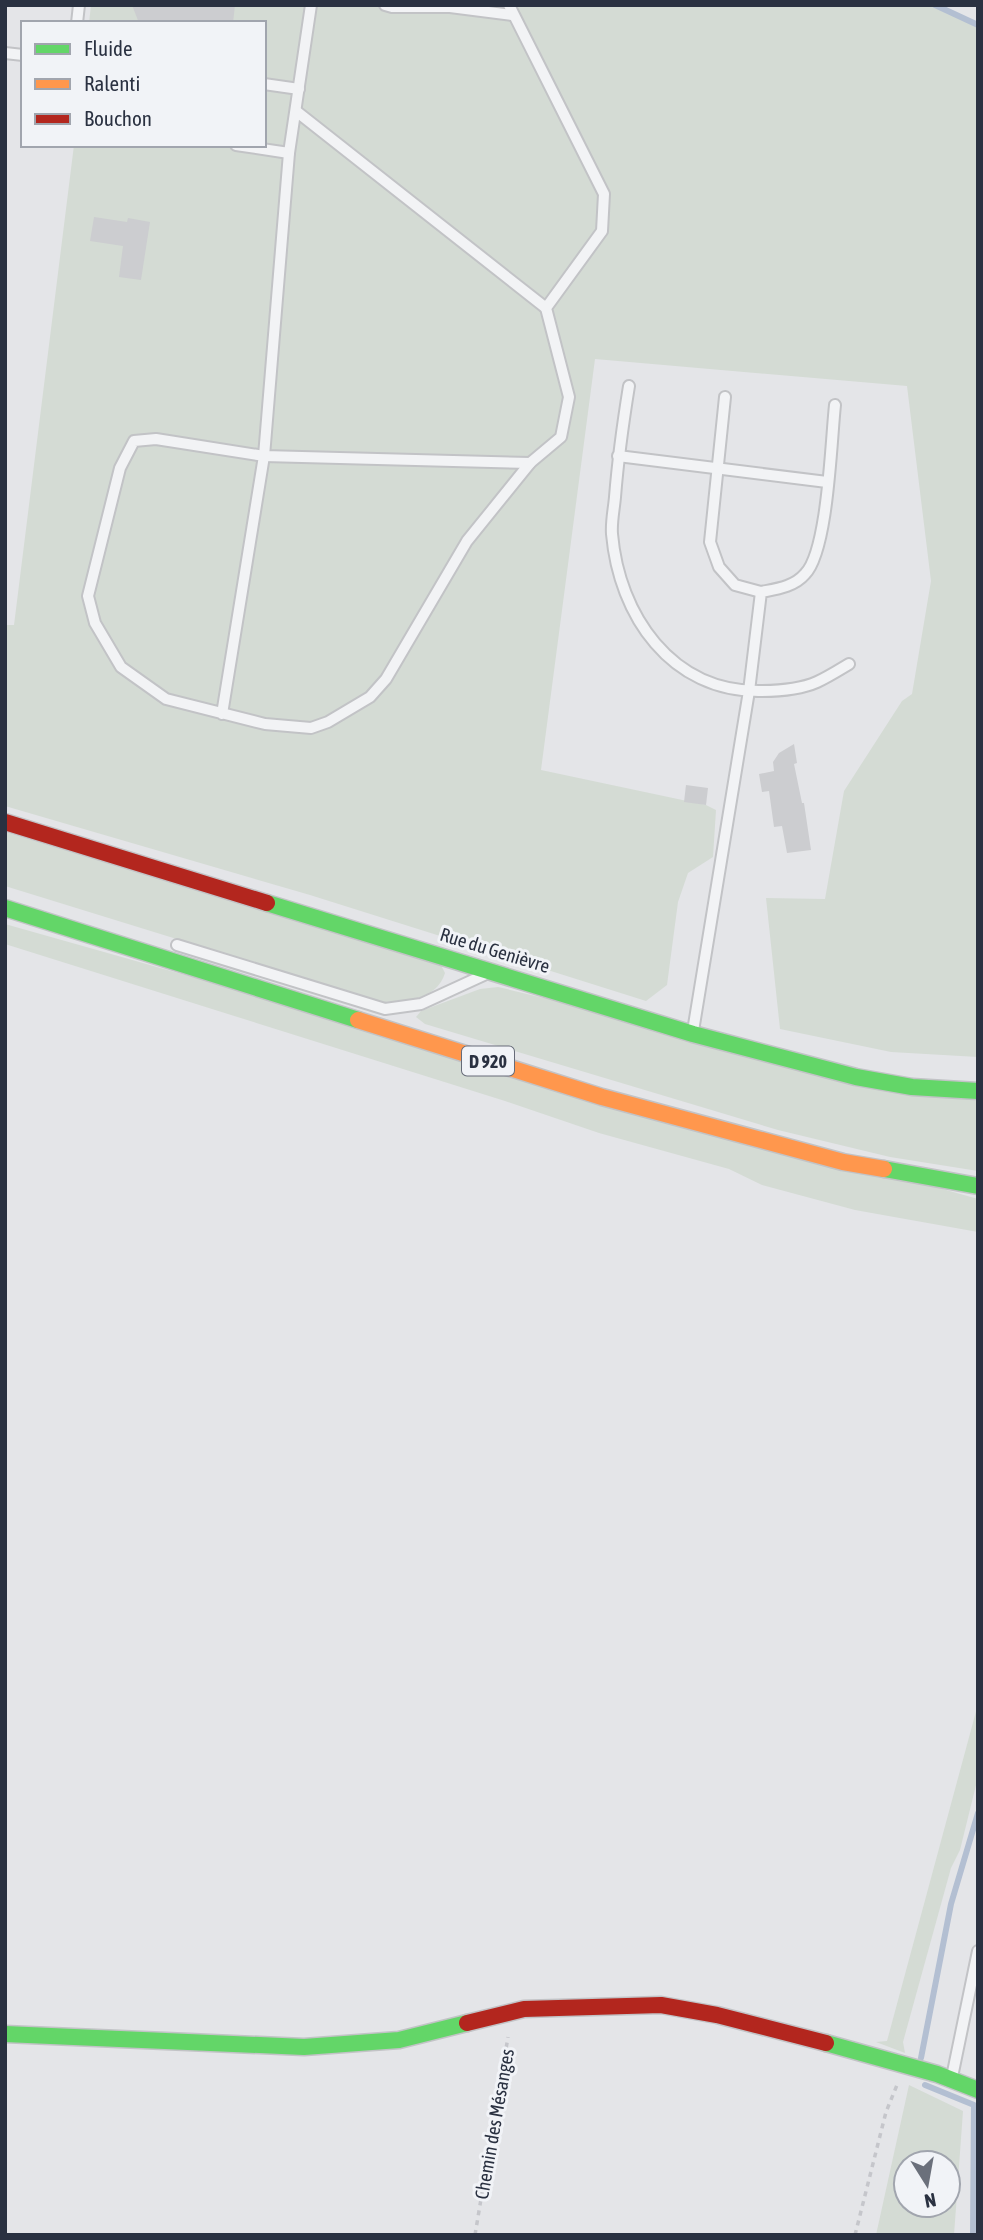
<svg xmlns="http://www.w3.org/2000/svg" width="983" height="2240" viewBox="0 0 983 2240" font-family="'Asap Condensed',sans-serif">
<style>
.green{fill:#d4dbd4;fill-rule:evenodd}
.lines{fill:none;stroke-linecap:round;stroke-linejoin:round}
.stream{stroke:#b3bfd2;stroke-width:6}
.building{fill:#cccdd0}
.lane-casing{stroke:#c2c3c6;stroke-width:14}
.fast-casing{stroke:#c2c3c6;stroke-width:19}
.slow-casing{stroke:#c2c3c6;stroke-width:19}
.jam-casing{stroke:#c2c3c6;stroke-width:19}
.path{stroke:#c5c6cb;stroke-width:3.5;stroke-dasharray:5 5;stroke-linecap:butt}
.lane{stroke:#f2f3f5;stroke-width:10}
.fast{stroke:#63d668;stroke-width:16}
.slow{stroke:#ff974d;stroke-width:16}
.jam{stroke:#b3261e;stroke-width:16}
.labels{text-anchor:middle;dominant-baseline:central;stroke-width:6;stroke-linejoin:round;paint-order:stroke}
.shield{fill:#f1f3f7;stroke:#666b78;stroke-width:2}
.shield-label{font-size:18px;font-weight:bold;fill:#2a3141}
.street-label{font-size:19px;fill:#2a3141;stroke:#f1f3f7}
</style>
<rect width="100%" height="100%" fill="#e4e5e8"/>
<g class="green">
<polygon points="91,5 936,5 978,23 978,1057 891,1052 780,1029 766,898 825,899 844,791 902,701 912,694 931,581 907,386 595,359 541,770 706,805 716,810 713,857 688,873 678,902 667,985 646,1001 310,895 5,806 5,625 14,625 74,145 264,145 264,23 89,23"/>
<path d="M5,832L440,963L445,973C437,1000 404,1002 381,1002L5,886Z"/>
<polygon points="5,924 978,1199 978,1232 855,1210 762,1185 729,1169 599,1133 505,1101 5,944"/>
<polygon points="498,987 978,1101 978,1171 890,1157 778,1130 425,1024 416,1017 421,1011 480,989"/>
<polygon points="978,1704 978,1777 960,1850 951,1868 903,2042 905,2053 876,2042 887,2041"/>
<path d="M909,2085L963,2111L954,2235H876ZM906,2163H948V2205H906Z"/>
</g>
<g class="lines">
<g class="stream">
<polyline points="935,5 978,25"/>
<polyline points="921,2058 951,1904 978,1813"/>
<polyline points="925,2085 974,2105 973,2235"/>
</g>
</g>
<g class="building">
<polygon points="132,5 235,5 233,23 139,23"/>
<polygon points="94,217 127,222 128,218 150,222 141,280 119,277 123,246 90,241"/>
<polygon points="794,744 797,763 794,764 802,803 804,803 811,850 787,853 782,826 774,827 769,791 762,792 759,774 774,771 773,762 779,753"/>
<polygon points="686,785 708,788 706,805 684,802"/>
</g>
<g class="lines">
<g class="lane-casing">
<g id="lane">
<polyline points="385,5 392,7 450,7 512,15"/>
<polyline points="77,23 79,5"/>
<polyline points="5,53 23,55"/>
<polyline points="264,84 299,89"/>
<polyline points="296,111 546,308"/>
<polyline points="236,145 289,153 311,5"/>
<polyline points="289,153 264,456 530,463"/>
<path d="M629,386C623,423 618,459 615,497C614,509 611,522 612,534C619,615 671,692 760,691C779,691 799,690 817,682C828,677 839,670 849,664"/>
<polyline points="725,397 710,542 719,567 735,585 761,592"/>
<polyline points="618,456 827,482"/>
<polyline points="222,714 264,456 156,439 134,441 120,468 88,596 95,623 121,667 166,699 265,724 311,728 328,722 370,697 386,679 467,541 530,463 561,437 569,397 546,308 602,231 604,194 509,5"/>
<polyline points="177,945 385,1009 421,1004 484,975"/>
<path d="M693,1031L749,691L761,592C776,589 794,587 805,574C828,551 831,441 835,405"/>
<polyline points="952,2077 978,1951"/>
</g>
</g>
<g class="fast-casing">
<g id="fast">
<polyline points="267,903 693,1034 856,1077 912,1087 978,1091"/>
<polyline points="5,908 358,1020"/>
<polyline points="884,1169 978,1186"/>
<polyline points="5,2034 304,2047 399,2040 467,2023"/>
<polyline points="826,2043 937,2074 978,2090"/>
</g>
</g>
<g class="slow-casing">
<polyline id="slow" points="358,1020 602,1097 843,1162 884,1169"/>
</g>
<g class="jam-casing">
<g id="jam">
<polyline points="5,822 267,903"/>
<polyline points="467,2023 524,2009 661,2005 717,2015 826,2043"/>
</g>
</g>
<g class="path">
<polyline points="475,2235 508,2037"/>
<polyline points="855,2235 886,2112 897,2085"/>
</g>
<use href="#lane" class="lane"/>
<use href="#fast" class="fast"/>
<use href="#slow" class="slow"/>
<use href="#jam" class="jam"/>
</g>
<g class="labels">
<rect class="shield" x="462" y="1046.5" width="52" height="29" rx="5"/>
<g class="shield-label">
<text x="488" y="1061">D 920</text>
</g>
<g class="street-label">
<text transform="translate(495 950) rotate(17)">Rue du Genièvre</text>
<text transform="translate(494 2124) rotate(-80)">Chemin des Mésanges</text>
</g>
</g>
<rect width="983" height="2240" fill="none" stroke="#2a3141" stroke-width="14"/>
<rect x="21" y="21" width="245" height="126" fill="#f1f3f7" stroke="#a1a5ae" stroke-width="2"/>
<rect x="35" y="44" width="35" height="10" fill="#63d668" stroke="#a1a5ae" stroke-width="2"/>
<text x="84" y="56" font-size="21" fill="#2a3141">Fluide</text>
<rect x="35" y="79" width="35" height="10" fill="#ff974d" stroke="#a1a5ae" stroke-width="2"/>
<text x="84" y="91" font-size="21" fill="#2a3141">Ralenti</text>
<rect x="35" y="114" width="35" height="10" fill="#b3261e" stroke="#a1a5ae" stroke-width="2"/>
<text x="84" y="126" font-size="21" fill="#2a3141">Bouchon</text>
<g transform="translate(927 2184) rotate(169)"><circle r="33" fill="#f1f3f7" stroke="#a1a5ae" stroke-width="2"/>
<path d="M0-5L12 26L0 18L-12 26Z" fill="#6b707b"/>
<text y="-10" font-size="19" font-weight="bold" text-anchor="middle" fill="#2a3141">N</text>
</g>
</svg>
